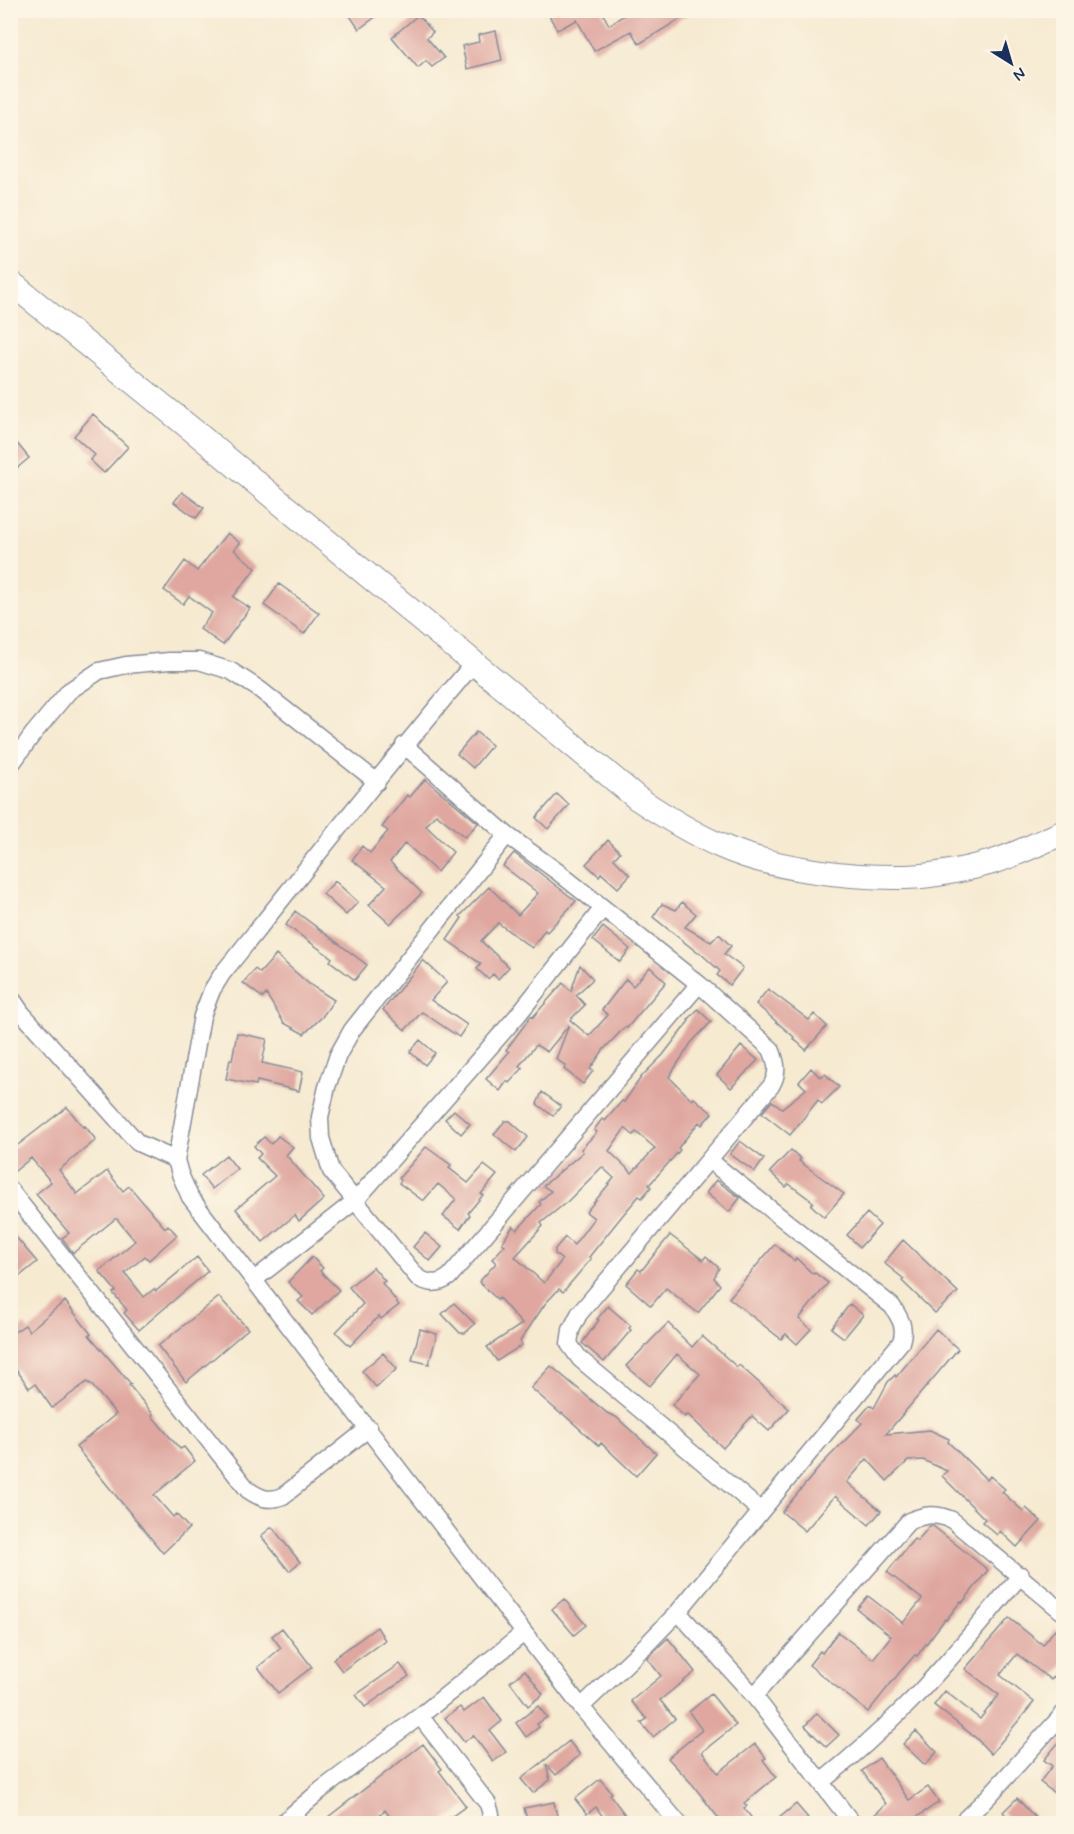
<svg xmlns="http://www.w3.org/2000/svg" width="1074" height="1834" font-family="Mynerve,sans-serif">
<style>
.building{fill:#dfa7a0;fill-rule:evenodd}
.lines{fill:none;stroke-linecap:round;stroke-linejoin:round}
.street-casing{stroke:#888c98;stroke-width:19}
.secondary-casing{stroke:#888c98;stroke-width:26}
.street{stroke:#fff;stroke-width:16}
.secondary{stroke:#fff;stroke-width:24}
</style>
<rect width="100%" height="100%" fill="#fcf5e5"/>
<filter id="ink" filterUnits="userSpaceOnUse"><feTurbulence type="fractalNoise" baseFrequency=".0167" numOctaves="2"/><feDisplacementMap in="SourceGraphic" scale="12" xChannelSelector="R" yChannelSelector="G"/><feConvolveMatrix kernelMatrix="1 2 1 2 8 2 1 2 1" color-interpolation-filters="sRGB"/></filter>
<filter id="wash" filterUnits="userSpaceOnUse"><feTurbulence type="fractalNoise" baseFrequency=".008" numOctaves="4" result="noise"/><feDisplacementMap in="SourceGraphic" scale="24" xChannelSelector="R" yChannelSelector="G"/><feGaussianBlur stdDeviation="1.35" result="paint"/><feColorMatrix in="noise" values="0 0 0 0 0 0 0 0 0 0 0 0 0 0 0 0 0 1.4 0 .05"/><feComposite in="paint" operator="in"/></filter>
<g filter="url(#wash)">
<rect width="100%" height="100%" fill="#f6ead1"/>
<g id="blocks">
<!-- building -->
<path class="building" d="M346,10H385L359,29Z
M546,10H601L609,25L632,10H695L639,44L631,31L594,51L577,20L557,30Z
M418,15L433,32L427,38L444,58L432,67L426,61L418,68L392,37Z
M496,31L502,60L467,69L462,46L479,42L478,35Z
M93,414L128,447L104,473L90,460L95,455L74,436Z
M10,435L29,458L10,474Z
M182,492L204,508L196,518L174,502Z
M227,533L240,543L234,550L256,568L233,597L250,608L223,645L200,629L212,613L189,596L183,604L164,590L185,561L197,571Z
M279,584L319,613L304,634L264,605Z
M476,732L492,745L473,768L457,754Z
M425,779L478,823L465,837L436,814L426,826L453,852L437,872L405,843L390,862L422,893L390,924L369,905L386,886L352,860L362,846L370,853L388,831L382,827L407,795L410,797Z
M557,794L569,805L548,829L536,818Z
M608,840L620,852L614,859L630,875L618,888L601,873L599,876L586,864Z
M514,853L576,901L547,932L545,930L532,948L498,923L481,941L509,967L498,979L493,974L488,979L477,969L481,964L447,940L462,918L460,916L489,887L518,915L538,893L503,866Z
M335,881L358,902L346,915L323,894Z
M682,902L696,914L685,927L711,942L719,934L731,946L724,954L743,968L730,985L717,975L720,971L699,952L698,953L653,917L662,904L676,910Z
M295,911L367,965L355,980L330,961L332,958L286,925Z
M603,927L630,949L620,962L593,940Z
M276,955L309,984L334,1000L322,1017L304,1034L284,1023L266,994L263,998L243,983L255,969L260,973Z
M423,960L447,982L431,1000L467,1025L459,1037L422,1012L405,1030L383,1010Z
M580,965L593,979L576,995L585,1005L570,1020L589,1036L608,1015L602,1010L626,979L633,986L650,967L666,982L627,1028L625,1027L604,1049L590,1069L593,1071L583,1084L564,1069L566,1066L556,1059L569,1025L547,1052L536,1045L519,1066L523,1068L509,1083L507,1081L500,1091L486,1079L509,1052L506,1050L531,1016L533,1017L563,983L571,991Z
M768,989L809,1020L814,1014L827,1026L806,1050L793,1038L794,1037L756,1004Z
M698,1009L711,1022L691,1043L669,1077L692,1100L694,1098L712,1113L702,1125L699,1122L678,1148L680,1150L649,1185L651,1187L642,1198L639,1196L622,1216L589,1257L591,1259L563,1292L559,1289L545,1304L520,1341L522,1345L497,1361L487,1347L522,1324L499,1298L498,1300L479,1282L496,1263L492,1259L505,1245L502,1243L513,1226L517,1230L541,1204L539,1202L551,1191L543,1186L583,1152L581,1149L597,1132L594,1130L602,1119L605,1121L622,1101L624,1102L642,1076L663,1055L689,1021L688,1020ZM625,1128L633,1135L636,1132L655,1148L632,1173L609,1151ZM602,1167L614,1178L586,1212L594,1218L574,1245L565,1237L555,1249V1254L562,1260L544,1283L515,1257L543,1226L541,1223L568,1201Z
M237,1033L267,1039L262,1063L303,1072L299,1091L257,1081L256,1085L226,1079L230,1059L232,1060Z
M420,1040L435,1053L425,1065L410,1052Z
M741,1046L758,1060L731,1088L717,1075Z
M811,1068L820,1077L825,1074L839,1087L822,1104L818,1100L790,1135L762,1113L772,1101L782,1108L806,1089L799,1082Z
M542,1092L561,1106L553,1116L537,1104Z
M67,1107L83,1127L85,1126L96,1140L59,1170L77,1194L107,1171L123,1191L129,1186L165,1228L168,1225L177,1235L149,1260L145,1256L125,1273L144,1297L154,1289L156,1291L197,1257L208,1271L139,1330L124,1313L127,1310L113,1293L116,1291L99,1271L135,1241L117,1219H115L73,1253L62,1238L69,1233L36,1194L51,1182L31,1158L10,1175V1151Z
M454,1110L470,1124L461,1134L445,1119Z
M505,1121H510L528,1137L516,1152L494,1134Z
M278,1136L293,1147L286,1155L324,1199L299,1221L295,1215L263,1242L236,1209L275,1176L257,1158L261,1154L254,1146L264,1137L271,1144Z
M740,1141L764,1159L755,1172L730,1154Z
M426,1147L451,1165L449,1168L468,1183L484,1165L497,1175L481,1194L483,1195L468,1213L470,1215L460,1229L443,1216L456,1199L438,1184L424,1200H422L399,1183L401,1180L399,1178Z
M791,1150L801,1159L799,1161L844,1194L824,1217L811,1205L813,1202L789,1184L786,1187L770,1172Z
M226,1155L237,1169L212,1189L201,1175Z
M716,1180L740,1198L729,1212L706,1193Z
M867,1213L880,1225L860,1247L847,1235Z
M10,1230L37,1262L10,1284Z
M425,1233L442,1247L430,1261L413,1247Z
M670,1235L703,1260L706,1256L719,1268L714,1278L720,1285L698,1313L666,1288L651,1306L626,1284L638,1269L641,1271Z
M903,1240L958,1292L935,1313L902,1281L904,1279L884,1263Z
M775,1244L794,1261L796,1258L813,1274L815,1273L828,1283L799,1319L811,1329L797,1344L786,1334L781,1339L729,1298Z
M312,1257L323,1268L320,1271L339,1290L312,1315L298,1301L303,1297L288,1282Z
M373,1267L385,1281L382,1283L399,1305L381,1319L379,1316L350,1346L336,1332L363,1304L349,1287Z
M219,1297L248,1329L186,1382L158,1346Z
M65,1301L91,1334L89,1335L131,1384L129,1385L153,1414L152,1416L180,1449L184,1447L195,1461L154,1495L173,1517L176,1514L189,1528L163,1553L76,1447L116,1414L90,1383L89,1384L87,1382L52,1408L35,1384L29,1388L10,1360V1335L25,1325L29,1331Z
M454,1303L475,1324L465,1333H460L442,1314Z
M850,1304L863,1315L844,1338L831,1328Z
M608,1306L631,1326L629,1328L631,1330L604,1362L582,1343L599,1320L597,1319Z
M668,1323L692,1347L702,1336L737,1367L739,1365L789,1409L769,1431L752,1416L723,1448L687,1414L685,1417L672,1405L700,1374L677,1354L650,1386L626,1366Z
M420,1329L437,1334L429,1364L412,1360Z
M936,1329L958,1349L886,1434L930,1430L949,1439L948,1442L987,1480L990,1476L1005,1489L1002,1492L1023,1511L1026,1508L1041,1521L1017,1547L1000,1531L997,1535L982,1522L985,1519L942,1476L947,1471L923,1460L908,1461L887,1481L867,1459L847,1482L881,1511L869,1525L835,1496L805,1531L782,1512L823,1463L862,1423L858,1419L870,1405L874,1408L888,1382L895,1375L896,1377Z
M383,1353L397,1369L376,1387L362,1371Z
M551,1366L607,1413L616,1417L656,1453L636,1476L601,1443L599,1446L562,1413L561,1414L531,1388Z
M930,1526H933L988,1570L963,1602L961,1601L946,1620L945,1619L917,1656L915,1655L900,1672L868,1712L809,1665L820,1651L822,1653L838,1632L873,1659L891,1636L857,1609L868,1596L903,1623L922,1599L887,1572L914,1539L917,1541Z
M272,1527L300,1562L289,1571L261,1536Z
M564,1599L586,1625L574,1635L552,1609Z
M1009,1618L1043,1645L1055,1629L1064,1636V1665L1051,1680L1017,1654L1000,1675L1034,1702L991,1754L976,1738L934,1705L945,1691L980,1719L999,1695L965,1669Z
M377,1627L385,1640L342,1671L333,1659Z
M282,1628L312,1667L278,1693L258,1667L281,1648L272,1636Z
M668,1638L695,1672L660,1700L675,1719L653,1737L641,1723L647,1719L631,1701L661,1676L647,1658Z
M400,1664L409,1676L365,1707L356,1695Z
M525,1670L543,1694L528,1706L510,1682Z
M711,1694L736,1725L702,1752L718,1773L755,1744L766,1758L763,1760L776,1777L744,1803L747,1806L744,1808L756,1824H723L693,1785L668,1758L702,1730L689,1712Z
M484,1697L502,1721L490,1731L506,1752L493,1762L473,1735L464,1742L445,1718L460,1707L464,1712Z
M538,1706L547,1717L537,1724L539,1727L526,1737L516,1723Z
M817,1713L839,1735L826,1747L805,1726Z
M916,1731L937,1752L925,1765L903,1744Z
M1064,1736V1788L1058,1796L1040,1782L1052,1766L1044,1760Z
M569,1741L580,1755L556,1775L546,1764L550,1780L533,1793L521,1779Z
M423,1744L442,1769L439,1771L466,1806L451,1817L450,1816L440,1824H395L385,1810L368,1824H319Z
M879,1758L909,1800L928,1787L939,1802L917,1817L923,1824H865L886,1804L862,1771Z
M600,1779L612,1793L610,1795L632,1824H608L596,1807L587,1814L575,1799Z
M1017,1798L1041,1824H1014L1003,1812Z
M554,1802L558,1820L542,1824H528L524,1808Z
M796,1804L808,1818L801,1824H772Z"/>
</g>
</g>
<g filter="url(#ink)">
<use href="#blocks" fill-opacity="0" stroke="#888c98" stroke-width="1.5"/>
<g class="lines">
<!-- street casing -->
<g class="street-casing">
<path id="street" d="M474,663C387,765 306,870 222,974L212,990L202,1016L176,1160L180,1174L190,1197L581,1707L679,1824
M404,745L507,835L558,872L699,984L771,1049C777,1063 779,1073 771,1086L579,1314L571,1330L569,1344L580,1359L761,1511
M10,766L33,734L69,691L99,671L126,665L169,661H199L231,671L259,689L377,782
M507,835L352,1030L338,1055L327,1087L320,1117L321,1138L331,1171L418,1278C430,1284 438,1285 449,1277L699,984
M10,996L21,1012L138,1143L176,1160
M10,1190L248,1490C260,1498 268,1502 283,1496L369,1428
M254,1280L355,1201L517,1016L603,908
M678,1612L754,1696L853,1824
M754,1696L909,1521C926,1514 935,1513 952,1520L1064,1613
M581,1707L648,1643L678,1612L901,1342C906,1327 900,1318 892,1306L709,1160
M420,1716L488,1804L491,1814L489,1824
M821,1782C851,1758 879,1733 906,1706C947,1665 983,1619 1021,1575
M281,1824L321,1790L420,1716L524,1633
M960,1824L988,1797L1064,1713"/>
</g>
<!-- secondary casing -->
<g class="secondary-casing">
<path id="secondary" d="M10,282L195,432L637,798C664,816 691,833 721,846C772,869 850,878 906,877C935,876 968,869 996,861C1019,853 1042,842 1064,832"/>
</g>
<!-- street -->
<use href="#street" class="street"/>
<!-- secondary -->
<use href="#secondary" class="secondary"/>
</g>
</g>
<!-- margin -->
<rect width="1074" height="1834" fill="none" stroke="#fcf5e5" stroke-width="36"/>
<!-- north arrow -->
<g transform="translate(1011 63) rotate(143)" stroke="#fcf5e5" stroke-width="4.5" paint-order="stroke">
<path d="M0-4.5L10 22L0 15L-10 22Z" fill="#1b2f5e"/>
<text y="-9" font-size="16" font-weight="bold" text-anchor="middle" fill="#1b2f5e">N</text>
</g>
</svg>
